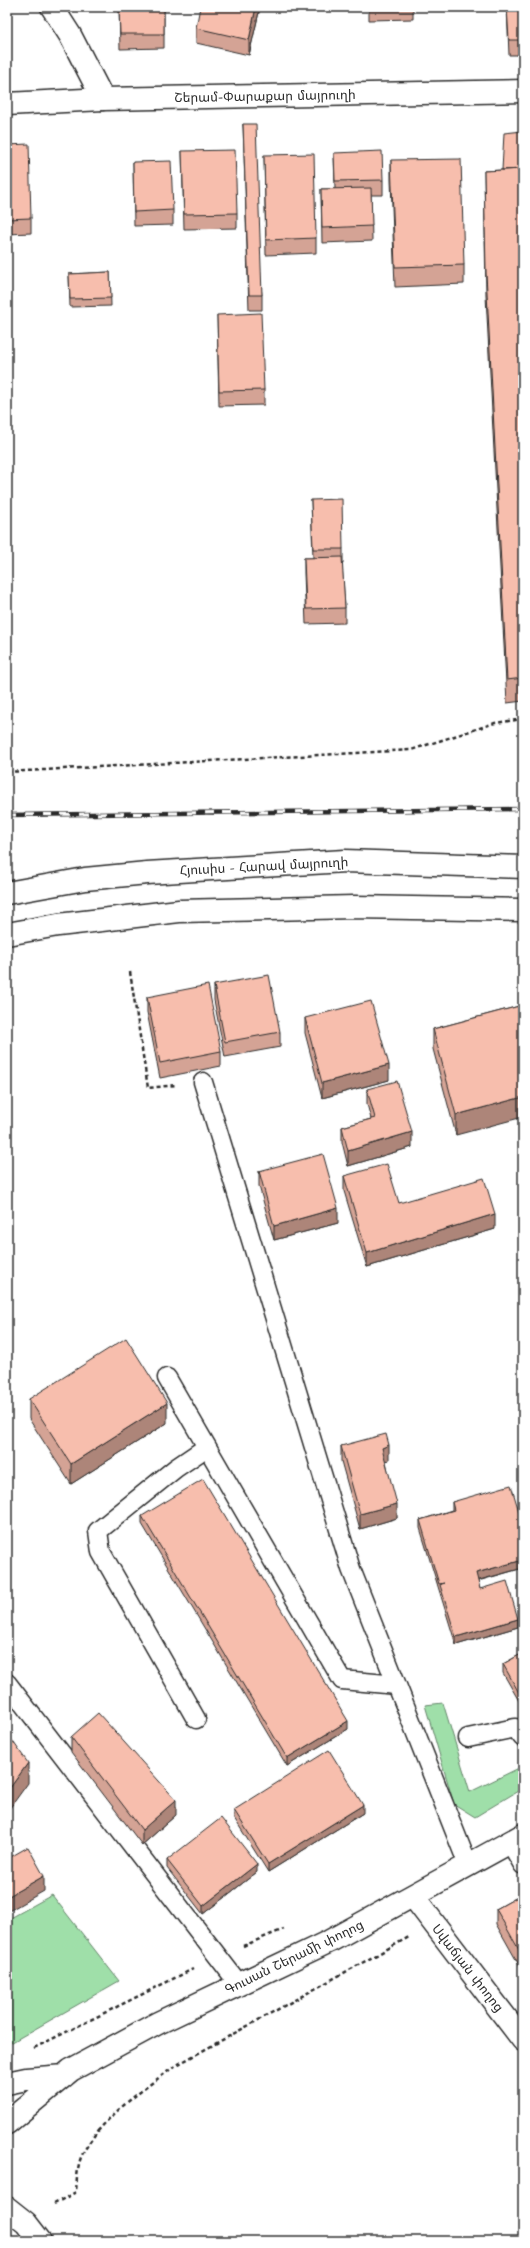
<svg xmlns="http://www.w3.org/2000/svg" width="530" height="2248" font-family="'Comic Neue','Noto Sans Armenian',sans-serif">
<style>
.green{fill:#9fdfa9;stroke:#65856a}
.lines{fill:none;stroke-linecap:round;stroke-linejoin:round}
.service-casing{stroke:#2b2b2b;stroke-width:21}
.minor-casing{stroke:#2b2b2b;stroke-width:25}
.tertiary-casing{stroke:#2b2b2b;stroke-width:25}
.secondary-casing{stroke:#2b2b2b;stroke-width:25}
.primary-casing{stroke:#2b2b2b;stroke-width:25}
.trunk-casing{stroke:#2b2b2b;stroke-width:25}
.path{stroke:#2b2b2b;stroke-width:2.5;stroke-dasharray:4 3;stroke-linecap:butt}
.service{stroke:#fff;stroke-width:18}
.minor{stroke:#fff;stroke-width:22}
.tertiary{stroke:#fff;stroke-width:22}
.secondary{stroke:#fff;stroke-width:22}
.primary{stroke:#fff;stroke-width:22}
.trunk{stroke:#fff;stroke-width:22}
.rail-casing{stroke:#2b2b2b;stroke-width:4.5}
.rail{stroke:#fff;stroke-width:3;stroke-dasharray:9;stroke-linecap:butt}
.wall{fill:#d4a395;stroke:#2b2b2b}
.shaded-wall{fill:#ad8579;stroke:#2b2b2b}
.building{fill:#f7bead;stroke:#2b2b2b}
.labels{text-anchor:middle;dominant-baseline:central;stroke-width:3;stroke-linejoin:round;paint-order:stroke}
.street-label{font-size:13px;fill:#2b2b2b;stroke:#fff}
</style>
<rect width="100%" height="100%" fill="#fff"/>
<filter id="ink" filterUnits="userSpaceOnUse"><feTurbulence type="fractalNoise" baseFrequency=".025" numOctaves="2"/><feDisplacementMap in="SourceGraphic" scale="8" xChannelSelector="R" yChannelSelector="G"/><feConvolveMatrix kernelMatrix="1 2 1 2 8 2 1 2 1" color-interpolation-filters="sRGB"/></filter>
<g filter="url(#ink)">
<!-- green -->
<path class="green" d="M443,1703L470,1792L523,1766V1788L475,1817L454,1804L425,1705Z
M52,1895L119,1981L7,2045V1920Z"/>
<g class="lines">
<!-- service casing -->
<g class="service-casing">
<path id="service" d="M203,1082L351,1569L468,1865
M167,1378L342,1680L397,1685
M7,1683L239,1984
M196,1719L101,1552L98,1531L176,1468L207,1447
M468,1738L515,1728L523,1738
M510,1842L523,1865"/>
</g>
<!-- minor casing -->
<g class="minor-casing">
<path id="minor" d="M52,7L70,35L103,99"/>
</g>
<!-- tertiary casing -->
<g class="tertiary-casing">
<path id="tertiary" d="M7,104L103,99L523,91
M413,1896L523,2040"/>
</g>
<!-- secondary casing -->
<g class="secondary-casing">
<path id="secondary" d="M7,2083L26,2079L64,2076
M7,2123L71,2070L158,2023L330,1941L523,1835"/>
</g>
<!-- primary casing -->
<g class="primary-casing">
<path id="primary" d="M7,2208L26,2223L40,2241"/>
</g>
<!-- trunk casing -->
<g class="trunk-casing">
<path id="trunk" d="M7,893L85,879L147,873L345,861L523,867
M7,934L58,925L179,911L354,907L523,910"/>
</g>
<!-- path -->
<path class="path" d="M7,772L411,750L495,723L523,719
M130,972L148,1088L176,1085
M243,1946L284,1929
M34,2048L193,1969
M54,2204L76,2192C77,2179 77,2164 83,2153C103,2116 143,2090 175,2066L409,1937"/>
<!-- service -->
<use href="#service" class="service"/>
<!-- minor -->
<use href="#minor" class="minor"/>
<!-- tertiary -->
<use href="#tertiary" class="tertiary"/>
<!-- secondary -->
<use href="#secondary" class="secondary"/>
<!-- primary -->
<use href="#primary" class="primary"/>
<!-- trunk -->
<use href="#trunk" class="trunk"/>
<!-- rail casing -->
<g class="rail-casing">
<path id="rail" d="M7,815L523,809"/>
</g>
<!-- rail -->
<use href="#rail" class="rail"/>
</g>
<!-- wall -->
<path class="wall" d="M119,7H164V48L120,49Z
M259,7V12L249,55L196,43V28Z
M369,7H413V19L369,20Z
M507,7H523V55H509Z
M243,124L262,295V310H249Z
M523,131V701L507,703L486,296L484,171L502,170Z
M7,145L31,218V233L7,234Z
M182,151L237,213V228L184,229Z
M334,153L383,180V195H371L372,241L322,243L321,189H335Z
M264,155L316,238V253L266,255Z
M391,160L464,265V284L395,287L391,180Z
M133,162L173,210V225L134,226Z
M110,272L111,306L70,307L69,274Z
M217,315L264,390V405L219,406Z
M311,500L343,549V563H342L345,608V623L306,624L304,573V558H313Z
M214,985L280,1032V1047L225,1057L214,1000Z
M147,997L221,1051V1066L160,1078L147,1012Z
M523,1005L456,1135L433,1049V1029Z
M305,1018L389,1080L322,1098L305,1033Z
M367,1089L412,1147L348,1166L342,1142V1127L371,1119L367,1104Z
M259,1171L338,1223L274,1240L259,1186Z
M344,1176L399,1203L495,1229L367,1267L344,1191Z
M29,1399L167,1423L71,1484L29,1419Z
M341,1446L389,1460L386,1461L397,1518L360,1529L341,1461Z
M452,1502L523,1525V1568L478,1581L480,1589L518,1627L456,1645L420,1528V1520L452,1510Z
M142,1516L348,1729L287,1766L142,1524Z
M523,1653V1708L503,1673V1664Z
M71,1737L176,1815L142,1845L71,1752Z
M234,1810L363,1813L268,1872L234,1818Z
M167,1860L257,1872L203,1914L167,1868Z
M523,1894V1972L496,1924V1909Z"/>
<!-- shaded-wall -->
<path class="shaded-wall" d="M256,7H259V12L249,55V40Z
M389,1065V1080L322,1098V1083Z
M523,1097V1117L456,1135V1115Z
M412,1132V1147L348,1166V1151Z
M338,1208V1223L274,1240V1226Z
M495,1214V1229L367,1267V1253Z
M167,1403V1423L71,1484V1464Z
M389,1445V1460L382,1462V1448Z
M397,1504V1518L360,1529V1514Z
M523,1560V1568L476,1581V1573Z
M518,1619V1627L456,1645V1637Z
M348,1721V1729L287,1766V1758Z
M28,1763V1783L7,1812V1792Z
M176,1800V1815L142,1845V1830Z
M363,1805V1813L268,1872V1864Z
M257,1864V1872L203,1914V1906Z
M44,1876V1891L7,1912V1897Z"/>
<!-- building -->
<path class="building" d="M119,7H164V34H120Z
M200,7H256L249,40L196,28Z
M507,7H523V40H509Z
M243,124H256L262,295H249Z
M523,131V169L502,170L504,133Z
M29,144L31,218L7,219V145Z
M235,150L237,213L184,214L182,151Z
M382,151L383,180L335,181L334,153Z
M314,154L316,238L266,240L264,155Z
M461,159L464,265L395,267L391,160Z
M171,161L173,210L134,212L133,162Z
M523,169V678L507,680L486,273L484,171Z
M371,188L372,226L322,228L321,189Z
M110,272L111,298L70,299L69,274Z
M261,313L264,390L219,391L217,315Z
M342,499L343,549H313L311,500Z
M342,557L345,608L306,609L304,558Z
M269,975L280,1032L225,1042L214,985Z
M208,985L221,1051L160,1063L147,997Z
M371,1001L389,1065L322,1083L305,1018Z
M523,1005V1097L456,1115L433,1029Z
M397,1081L412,1132L348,1151L342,1127L375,1118L367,1089Z
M323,1154L338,1208L274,1226L259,1171Z
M387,1164L399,1203L484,1178L495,1214L367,1253L344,1176Z
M126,1338L167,1403L71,1464L29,1399Z
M386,1434L389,1445L382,1448L397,1504L360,1514L341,1446Z
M203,1479L348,1721L287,1758L142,1516Z
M511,1485L523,1525V1560L476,1573L480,1589L507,1581L518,1619L456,1637L440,1585L444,1583L439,1584L420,1520L454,1510L452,1502Z
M523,1653V1700L503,1664Z
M98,1713L176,1800L142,1830L71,1737Z
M7,1733L28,1763L7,1792Z
M329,1750L363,1805L268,1864L234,1810Z
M221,1818L257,1864L203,1906L167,1860Z
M28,1847L44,1876L7,1897V1859Z
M523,1894V1957L496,1909Z"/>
</g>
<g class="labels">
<!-- street labels -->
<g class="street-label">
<text transform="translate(265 96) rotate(-1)">Շերամ-Փարաքար մայրուղի</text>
<text transform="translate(264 866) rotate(-3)">Հյուսիս - Հարավ մայրուղի</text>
<text transform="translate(294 1957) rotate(-26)">Գուսան Շերամի փողոց</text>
<text transform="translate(468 1968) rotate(52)">Սվաճյան փողոց</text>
</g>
</g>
<!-- margin -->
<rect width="530" height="2248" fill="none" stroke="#fff" stroke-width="24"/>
<rect x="12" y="12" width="506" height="2224" fill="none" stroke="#2b2b2b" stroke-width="1.5" filter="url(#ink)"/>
</svg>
